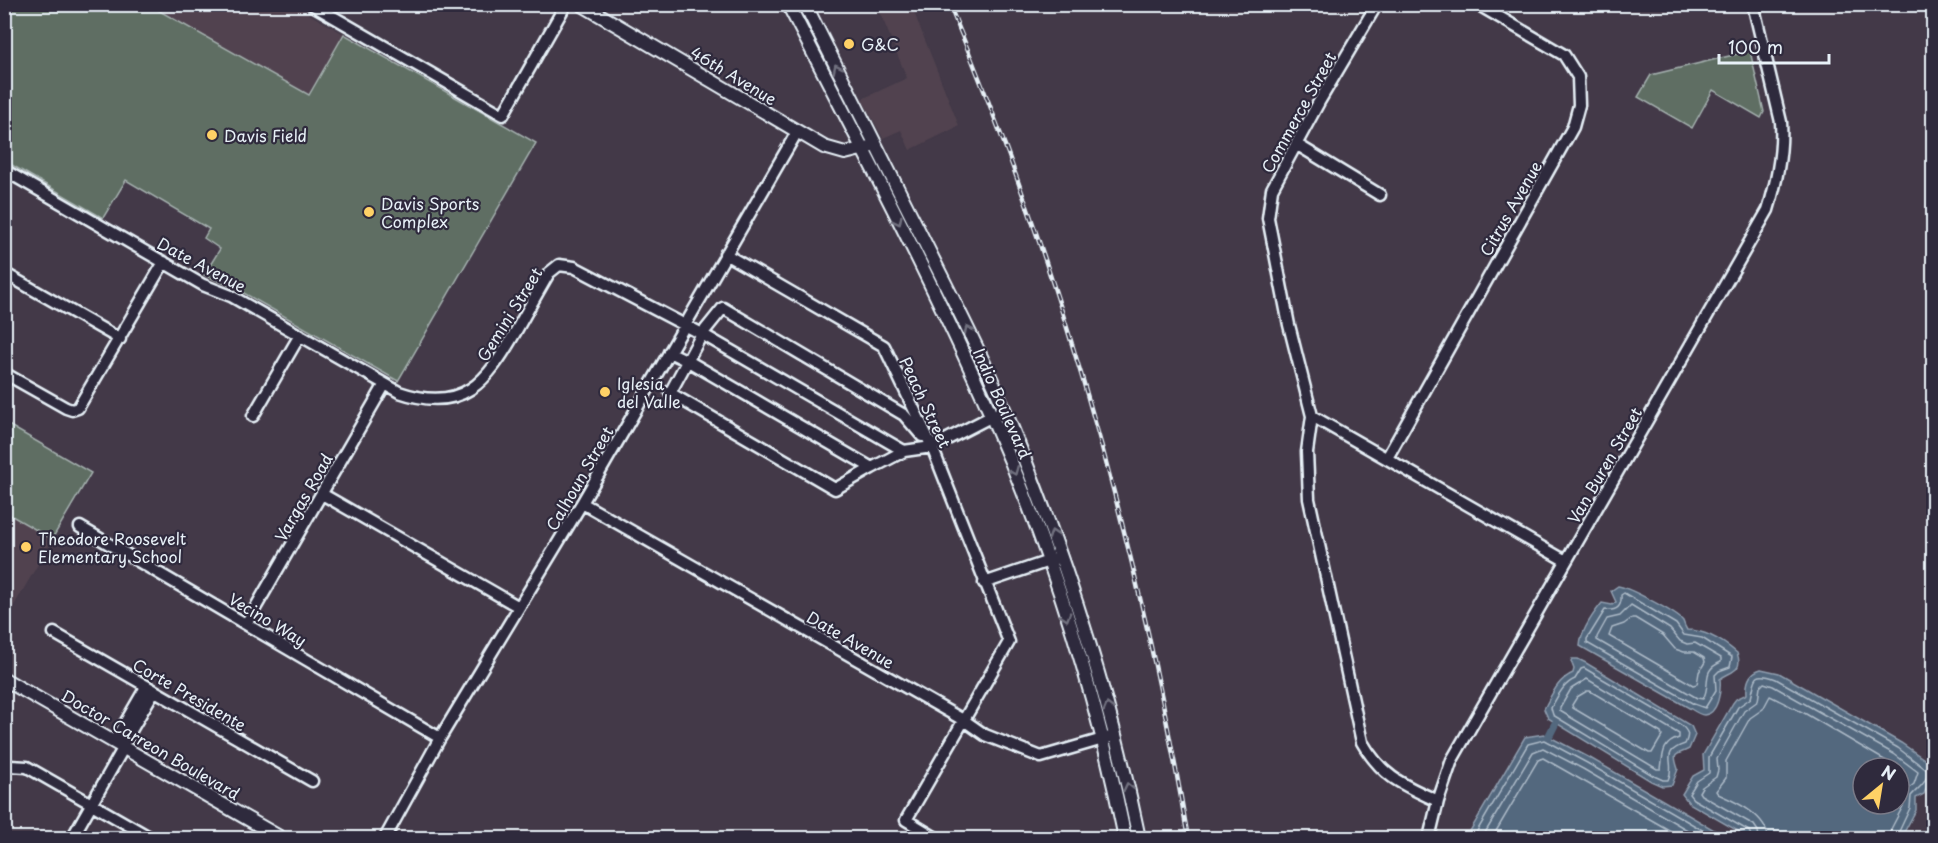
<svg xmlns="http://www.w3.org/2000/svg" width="1938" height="843" font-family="'Playpen Sans',sans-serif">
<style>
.built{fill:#51434f}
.green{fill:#5f6e64;stroke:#a4b0ae;stroke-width:1.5}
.water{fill:#53677e;stroke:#8f9eaf;stroke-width:1.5;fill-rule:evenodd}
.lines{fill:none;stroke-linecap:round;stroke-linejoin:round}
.shore{stroke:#acbac7;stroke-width:1.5}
.canal{stroke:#53677e;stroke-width:8}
.minor-casing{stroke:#e8f1f8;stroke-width:15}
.major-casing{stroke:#e8f1f8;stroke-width:16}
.minor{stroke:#2f2a3d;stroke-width:10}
.major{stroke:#2f2a3d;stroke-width:12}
.rail-casing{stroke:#e8f1f8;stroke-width:4.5}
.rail{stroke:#2f2a3d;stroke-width:2;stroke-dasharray:7;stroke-linecap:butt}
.oneway{stroke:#70707e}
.poi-dot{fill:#ffd166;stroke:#2f2a3d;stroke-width:2}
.labels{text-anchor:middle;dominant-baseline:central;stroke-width:4.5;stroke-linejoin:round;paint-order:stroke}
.poi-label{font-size:16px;fill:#e8f1f8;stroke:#2f2a3d;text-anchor:start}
.street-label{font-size:16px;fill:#e8f1f8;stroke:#2f2a3d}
</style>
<rect width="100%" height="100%" fill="#433948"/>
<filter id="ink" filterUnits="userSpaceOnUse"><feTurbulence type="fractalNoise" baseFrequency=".0167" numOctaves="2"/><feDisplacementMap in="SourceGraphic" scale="12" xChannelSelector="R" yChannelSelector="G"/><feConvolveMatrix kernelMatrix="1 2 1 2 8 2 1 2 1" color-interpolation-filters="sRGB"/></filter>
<g filter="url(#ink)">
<!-- built -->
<path class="built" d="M149,5H293L344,34L309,95Z
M877,5H911L959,126L910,150L901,130L883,138L862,99L907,78Z
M5,422L91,473L5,621Z"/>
<!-- green -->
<path class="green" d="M5,4L149,5L309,95L344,34L536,143L398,381L235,288L204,275L220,249L204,238L209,229L126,180L103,218L5,161Z
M1750,51L1764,112L1761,118L1713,90L1692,128L1638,97L1651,75Z
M5,423L91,473L52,539L5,512Z"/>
<!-- water -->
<path class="water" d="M1618,586C1628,587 1677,613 1683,621C1684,624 1685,627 1687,630C1705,630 1723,641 1737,653C1744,672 1730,671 1720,679C1721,689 1719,714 1704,715C1700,715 1694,711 1691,709L1580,646C1581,631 1593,614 1602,603L1612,605L1616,602L1611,591Z
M1572,659H1578L1586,663L1691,726L1695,735L1689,749C1676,756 1672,751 1678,769L1672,785L1662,786L1651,781L1548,718L1544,709L1546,705C1553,692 1559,679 1573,673L1574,669L1571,661Z
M1761,669L1779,673L1901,743L1927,761L1933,773L1924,794L1916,798V810L1901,838H1750L1689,803L1682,794L1693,776L1704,770L1703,755L1733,703L1736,699L1747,694C1746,683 1748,673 1761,669ZM1863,768H1899V804H1863Z
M1544,734L1590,758L1728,838H1466L1525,737Z"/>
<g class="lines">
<!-- shore -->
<path class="shore" d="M1624,593L1676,624L1684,635L1702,638L1732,657L1730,667L1719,671L1715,675L1716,690L1705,708L1694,704L1587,643V639L1605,610C1617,611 1622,607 1621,595Z
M1631,605L1670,629L1680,641L1687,644L1695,643L1721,658V662C1700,671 1712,683 1703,699L1697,698L1597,640V637L1607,619L1620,616Z
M1632,618H1635L1663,635L1675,649L1684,652H1694L1704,658L1705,662L1699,672L1697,684L1693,685L1609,636L1612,628L1624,624Z
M1584,668L1681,725C1689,732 1689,735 1685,744C1658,753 1677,762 1668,780H1663L1654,776L1553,715L1551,708C1558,696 1563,684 1575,679L1581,669Z
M1587,679L1679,734V738C1662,743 1663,754 1661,769H1657L1560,711V708L1571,689Z
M1587,691H1590L1661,733L1662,736L1652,753H1649L1573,708L1572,705L1577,697Z
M1473,838L1528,744L1544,740L1587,763L1716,838
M1482,838L1533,752L1543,748L1583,769L1701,838
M1492,838L1538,760L1543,758L1683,838
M1752,838L1749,831L1693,799L1689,794L1697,781L1709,773V757L1738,707L1751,698C1756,680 1752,670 1776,679L1898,748L1928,771C1927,783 1918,788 1911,796L1910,808L1896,838
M1759,838L1758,831L1754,825L1701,795L1699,792L1702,787L1716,777L1718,770L1717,759L1744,711L1758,701L1760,687L1764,683L1773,686L1894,754L1918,772L1914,784L1904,792L1903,806L1890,831L1888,838
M1768,838C1767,815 1736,802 1718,794L1716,791L1726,778V761L1750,718L1763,709L1770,696L1806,714L1898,768"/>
<!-- canal -->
<path class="canal" d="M1549,736L1555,724"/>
<!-- minor casing -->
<g class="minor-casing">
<path id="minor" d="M311,4L503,115L566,4
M1377,4L1319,102L1272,189L1268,218L1289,325L1312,416L1307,452L1309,499L1362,742C1382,777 1403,785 1438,801
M1296,144L1380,195
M4,170L203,285L231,296L399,392C463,414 487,382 516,331C527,311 538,292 549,273L559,265L574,267L702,334L904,451
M725,254L884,346L932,447L1009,642L906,820L936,838
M4,273L120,339
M669,352L688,361L872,468L904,451L932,447L1004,410
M4,373L66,408L72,410L78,408L164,262
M253,416L300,335
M1312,416L1566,561
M1387,458L1573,127L1579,105L1578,77L1564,55L1477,4
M872,468L835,489L670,393L702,334L723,308L904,415L922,436
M322,494L519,607
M582,503L965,721L985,735L1041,757L1110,737
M80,527L440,738
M984,583L1055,559
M246,624L385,384
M54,633L312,781
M114,742L146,687
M122,746L154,691
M10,766L27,767L151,838
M72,838L124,747
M385,838L440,738L582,503L797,132
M1429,838L1438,801L1452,760L1768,210C1777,181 1783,152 1781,122L1753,4"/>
</g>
<!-- major casing -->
<g class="major-casing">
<path id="major" d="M581,4L824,147L845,153L869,147
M788,4C858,140 930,276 991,415C1051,550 1096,694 1125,838
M805,4C844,83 884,161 923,239C949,292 977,344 1000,399C1060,541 1108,687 1139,838
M4,679L281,838"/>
</g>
<!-- minor -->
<use href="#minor" class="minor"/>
<!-- major -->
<use href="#major" class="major"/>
<!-- rail casing -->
<g class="rail-casing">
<path id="rail" d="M949,4C1062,272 1140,553 1188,838"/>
</g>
<!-- rail -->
<use href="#rail" class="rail"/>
</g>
<!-- one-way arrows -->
<defs><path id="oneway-chevron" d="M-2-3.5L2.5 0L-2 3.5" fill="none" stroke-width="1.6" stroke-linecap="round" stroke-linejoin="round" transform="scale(1.5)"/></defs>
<g class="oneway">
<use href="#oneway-chevron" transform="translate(837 68) rotate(-117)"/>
<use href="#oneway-chevron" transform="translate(898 221) rotate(63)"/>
<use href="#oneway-chevron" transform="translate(968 330) rotate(-117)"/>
<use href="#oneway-chevron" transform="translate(1014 471) rotate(68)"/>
<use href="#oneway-chevron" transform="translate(1053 534) rotate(-109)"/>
<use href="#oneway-chevron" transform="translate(1066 617) rotate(73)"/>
<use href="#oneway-chevron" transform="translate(1108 707) rotate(-105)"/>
<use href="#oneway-chevron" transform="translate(1128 787) rotate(-103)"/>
</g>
</g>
<!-- markers -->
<g class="poi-dot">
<circle cx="849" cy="44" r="6"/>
<circle cx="212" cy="135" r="6"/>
<circle cx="369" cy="212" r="6"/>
<circle cx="605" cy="392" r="6"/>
<circle cx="26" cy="547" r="6"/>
</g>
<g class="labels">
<!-- poi labels -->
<g class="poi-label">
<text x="861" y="44">G&amp;C</text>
<text x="224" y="135">Davis Field</text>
<text x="381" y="203">Davis Sports<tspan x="381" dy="18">Complex</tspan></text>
<text x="617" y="383">Iglesia<tspan x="617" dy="18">del Valle</tspan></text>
<text x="38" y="538">Theodore Roosevelt<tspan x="38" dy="18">Elementary School</tspan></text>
</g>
<!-- street labels -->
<g class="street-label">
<text transform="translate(734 75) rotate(31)">46th Avenue</text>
<text transform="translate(1298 112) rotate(-61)">Commerce Street</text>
<text transform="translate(1510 208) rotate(-60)">Citrus Avenue</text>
<text transform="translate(202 264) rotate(28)">Date Avenue</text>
<text transform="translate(509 314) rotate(-58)">Gemini Street</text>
<text transform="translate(926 402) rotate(65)">Peach Street</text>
<text transform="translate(1003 403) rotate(66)">Indio Boulevard</text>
<text transform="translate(1604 465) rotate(-60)">Van Buren Street</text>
<text transform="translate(579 478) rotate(-60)">Calhoun Street</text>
<text transform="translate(303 497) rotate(-60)">Vargas Road</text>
<text transform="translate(268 619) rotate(31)">Vecino Way</text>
<text transform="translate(851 639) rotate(30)">Date Avenue</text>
<text transform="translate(190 694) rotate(30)">Corte Presidente</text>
<text transform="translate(151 744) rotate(30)">Doctor Carreon Boulevard</text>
</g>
</g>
<!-- margin -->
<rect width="1938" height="843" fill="none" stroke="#2f2a3d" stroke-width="24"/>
<rect x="12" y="12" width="1914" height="819" fill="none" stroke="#e8f1f8" stroke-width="2" filter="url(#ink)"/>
<!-- north arrow -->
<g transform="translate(1881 786) rotate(30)"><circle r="28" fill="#2f2a3d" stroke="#797a88" stroke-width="1.5"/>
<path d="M0-4.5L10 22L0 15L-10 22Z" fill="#ffd166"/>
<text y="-9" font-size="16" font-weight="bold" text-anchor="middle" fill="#e8f1f8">N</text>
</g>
<!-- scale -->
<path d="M1719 54v9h110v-9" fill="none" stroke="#e8f1f8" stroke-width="3"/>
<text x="1728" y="54" font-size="18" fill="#e8f1f8" stroke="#2f2a3d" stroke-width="4.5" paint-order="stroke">100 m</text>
</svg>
